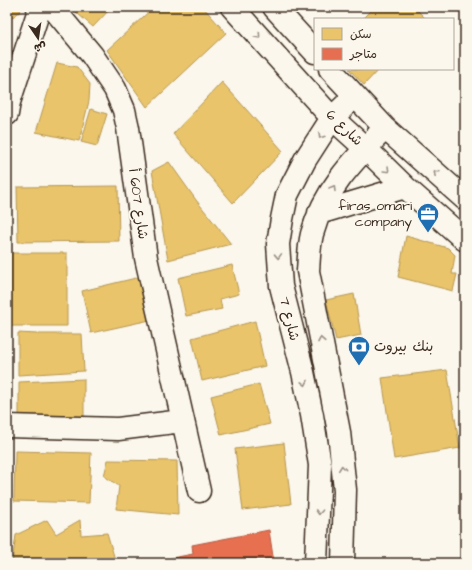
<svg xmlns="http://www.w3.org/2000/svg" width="472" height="570" font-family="'Architects Daughter','Playpen Sans Arabic',sans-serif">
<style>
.homes{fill:#e9c46a;stroke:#b59653}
.shops{fill:#e76f51;stroke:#b35a42}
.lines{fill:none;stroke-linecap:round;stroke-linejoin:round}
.minor-casing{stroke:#3b2a1e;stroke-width:25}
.major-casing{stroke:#3b2a1e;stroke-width:25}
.minor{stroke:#fbf7ec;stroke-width:22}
.major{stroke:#fbf7ec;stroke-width:22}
.oneway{stroke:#9b9085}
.labels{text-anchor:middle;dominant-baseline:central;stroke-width:4;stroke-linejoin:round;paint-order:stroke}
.street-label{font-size:14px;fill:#3b2a1e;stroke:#fbf7ec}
.poi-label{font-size:14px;fill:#3b2a1e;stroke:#fbf7ec;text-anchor:end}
</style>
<rect width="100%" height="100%" fill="#fbf7ec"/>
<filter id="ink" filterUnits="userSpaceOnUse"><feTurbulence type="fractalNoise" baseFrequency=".025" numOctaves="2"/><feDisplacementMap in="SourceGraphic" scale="8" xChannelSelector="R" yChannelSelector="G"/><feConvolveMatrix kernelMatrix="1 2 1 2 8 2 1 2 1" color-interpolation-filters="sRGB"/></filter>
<g filter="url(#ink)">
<!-- homes -->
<path class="homes" d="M7,7H18L21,11L7,21Z
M70,7H112L93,27Z
M154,7H203L226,33L147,107L107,50Z
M375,7H414L426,19H363Z
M57,63L77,67L90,84L89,101L79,141L36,132Z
M349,69H379L364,85Z
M222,82L283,151L233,203L173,134Z
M91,109L107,114L97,146L81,142Z
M169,162L196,200L231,244L168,260L152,171Z
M118,186L119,241L18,242L17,187Z
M406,236L448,248L455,255L452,274H457L453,291L398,277Z
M11,253H67V326H11Z
M232,265L239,294L220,299L222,309L186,316L178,278Z
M140,277L150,320L91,333L82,291Z
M354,294L361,335L336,340L326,300Z
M255,321L265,366L202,381L192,338Z
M18,333L37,334H82L84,371L18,375Z
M447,370L460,448L394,459L382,378Z
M84,379V420H19V382Z
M259,384L270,424L221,435L211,396Z
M284,443L291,504L243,510L235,449Z
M15,451L91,453L89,503L14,501Z
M108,460L177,461L178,515L116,509L119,486L104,476Z
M47,520L56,534L80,520L81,535L107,533L116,563H12L16,535Z"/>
<!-- shops -->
<path class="shops" d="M269,530L274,563H146L193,554L192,545Z"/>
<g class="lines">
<!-- minor casing -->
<g class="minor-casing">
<path id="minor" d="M52,7L92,55L115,89L124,110L128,128L146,258L199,491
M7,114L9,102L40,7
M7,426L118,429L182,421"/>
</g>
<!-- major casing -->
<g class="major-casing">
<path id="major" d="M232,7L332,118L365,148L405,187L465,240
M274,7L315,52
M330,69L385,128L465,199
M319,213L405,187
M316,563L320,465L312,415L303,372L281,286L278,244L282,219L287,195L305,160L332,118L355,96
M343,563L345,490L339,432L308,271C309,258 309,246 312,234C324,190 354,160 385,128"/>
</g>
<!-- minor -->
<use href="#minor" class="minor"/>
<!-- major -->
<use href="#major" class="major"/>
</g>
<!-- one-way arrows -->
<defs><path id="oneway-chevron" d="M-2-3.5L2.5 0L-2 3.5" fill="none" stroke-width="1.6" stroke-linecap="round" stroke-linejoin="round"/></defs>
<g class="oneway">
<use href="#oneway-chevron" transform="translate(258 36) rotate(48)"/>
<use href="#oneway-chevron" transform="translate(321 136) rotate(123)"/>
<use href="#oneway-chevron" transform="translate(387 170) rotate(45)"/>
<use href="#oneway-chevron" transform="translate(436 173) rotate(-139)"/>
<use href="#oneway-chevron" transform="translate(333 188) rotate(-59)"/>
<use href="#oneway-chevron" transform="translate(278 256) rotate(88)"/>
<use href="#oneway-chevron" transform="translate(321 340) rotate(-101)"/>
<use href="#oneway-chevron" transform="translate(305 383) rotate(78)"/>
<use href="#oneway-chevron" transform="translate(342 468) rotate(-96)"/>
<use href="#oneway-chevron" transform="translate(319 512) rotate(93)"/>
</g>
</g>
<!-- icons -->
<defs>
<g id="office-pin" transform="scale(1.15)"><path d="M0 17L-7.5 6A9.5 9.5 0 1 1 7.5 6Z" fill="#1f6fb2" stroke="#fbf7ec"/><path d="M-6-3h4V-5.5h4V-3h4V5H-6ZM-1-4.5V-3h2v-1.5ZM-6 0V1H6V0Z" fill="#fff"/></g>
<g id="bank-pin" transform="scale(1.15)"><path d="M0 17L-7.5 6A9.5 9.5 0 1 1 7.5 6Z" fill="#1f6fb2" stroke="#fbf7ec"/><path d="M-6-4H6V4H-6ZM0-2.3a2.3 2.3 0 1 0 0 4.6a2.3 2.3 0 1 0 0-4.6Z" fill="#fff"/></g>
</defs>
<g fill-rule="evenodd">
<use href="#office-pin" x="428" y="214"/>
<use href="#bank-pin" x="359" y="347"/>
</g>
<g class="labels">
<!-- street labels -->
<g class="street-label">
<text transform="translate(344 128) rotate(44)">شارع 6</text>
<text transform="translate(138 204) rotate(82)">شارع 607 أ</text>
<text transform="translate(289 319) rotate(76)">شارع 7</text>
</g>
<!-- poi labels -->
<g class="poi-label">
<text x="412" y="206">firas omari<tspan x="412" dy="16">company</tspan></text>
<text x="374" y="347" text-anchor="start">بنك بيروت</text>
</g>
</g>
<!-- margin -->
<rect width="472" height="570" fill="none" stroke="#fbf7ec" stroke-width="24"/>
<rect x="12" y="12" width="448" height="546" fill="none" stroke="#3b2a1e" stroke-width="1.5" filter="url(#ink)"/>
<!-- legend -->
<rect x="314" y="18" width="140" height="52" fill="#fbf7ec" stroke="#aea59a"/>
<rect x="322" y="28" width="20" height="12" fill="#e9c46a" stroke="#aea59a"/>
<text x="350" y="38" font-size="12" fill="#3b2a1e">سكن</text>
<rect x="322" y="48" width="20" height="12" fill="#e76f51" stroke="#aea59a"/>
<text x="350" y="58" font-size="12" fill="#3b2a1e">متاجر</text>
<!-- north arrow -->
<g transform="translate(38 38) rotate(167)" stroke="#fbf7ec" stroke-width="3" paint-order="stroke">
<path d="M0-3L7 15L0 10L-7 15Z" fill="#3b2a1e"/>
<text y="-6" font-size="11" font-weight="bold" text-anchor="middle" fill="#3b2a1e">ش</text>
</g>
</svg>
